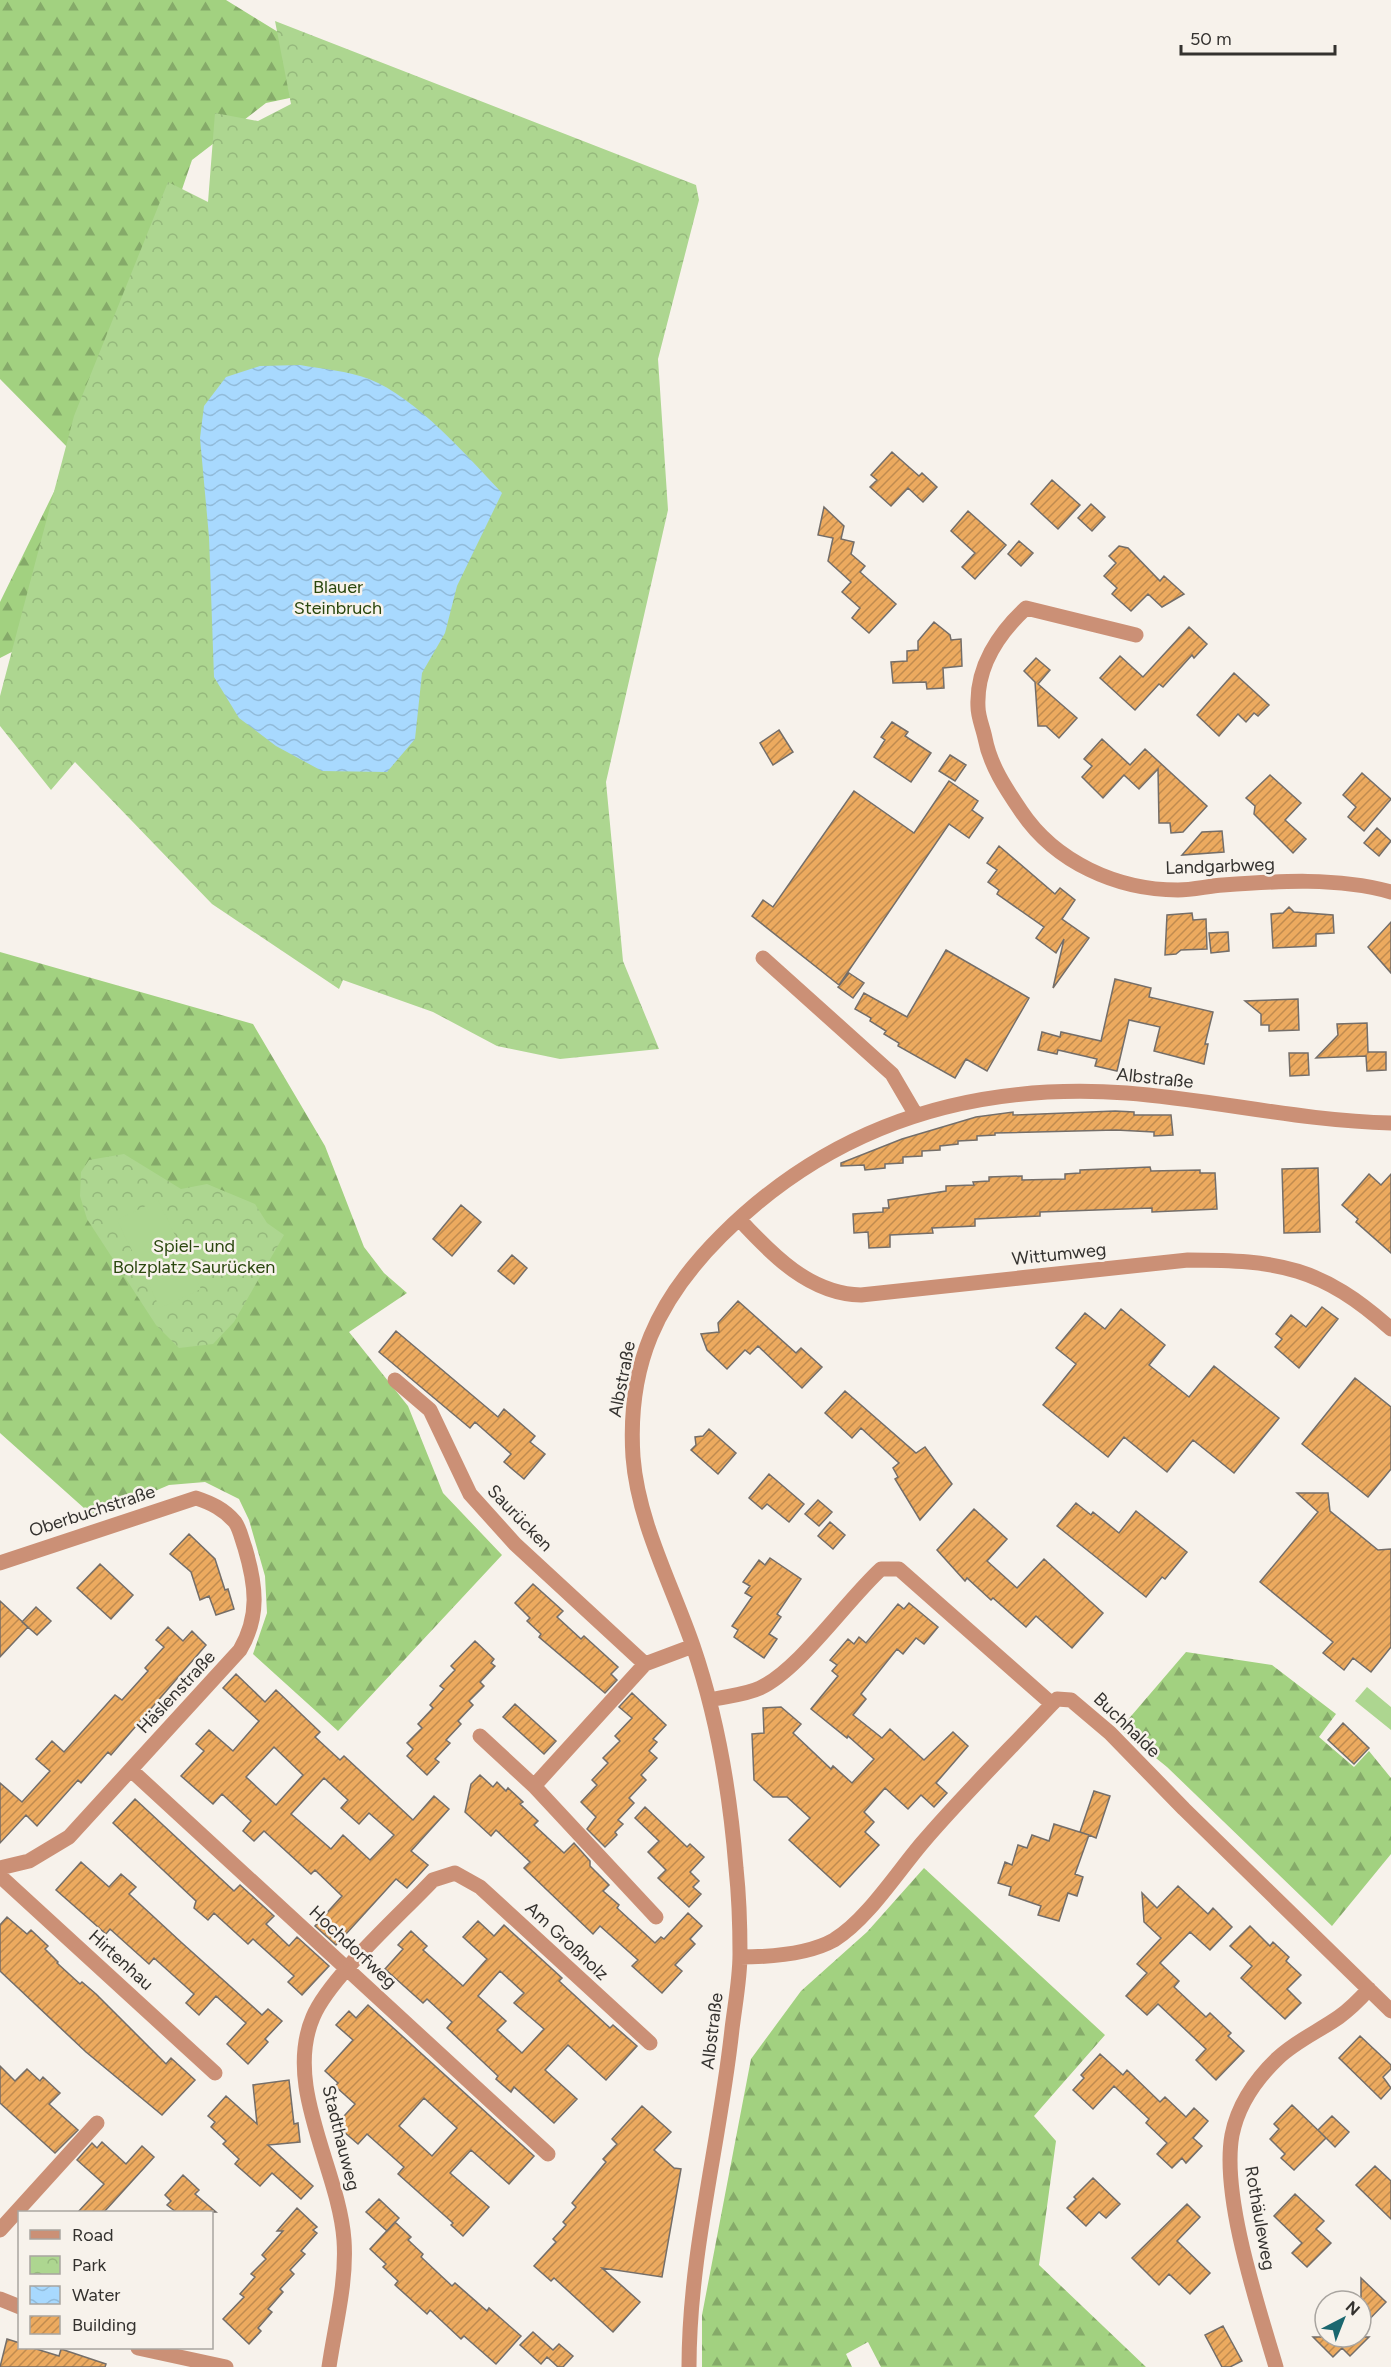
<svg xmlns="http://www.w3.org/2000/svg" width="1391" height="2367" font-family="Figtree,sans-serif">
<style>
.forest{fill:url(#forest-firs)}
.park{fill:url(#park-crowns)}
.pitch{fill:#add690}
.water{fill:url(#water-waves)}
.building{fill:url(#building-hatch);stroke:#746e69;stroke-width:1.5;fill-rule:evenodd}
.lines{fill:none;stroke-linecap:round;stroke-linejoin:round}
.minor{stroke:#cb9076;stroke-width:15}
.labels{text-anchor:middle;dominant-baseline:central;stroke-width:5;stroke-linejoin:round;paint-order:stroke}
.park-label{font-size:18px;fill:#2a470e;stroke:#f7f2eb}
.street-label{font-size:18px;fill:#34322f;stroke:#f7f2eb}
</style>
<defs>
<pattern id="forest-firs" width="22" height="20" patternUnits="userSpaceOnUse" patternTransform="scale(1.5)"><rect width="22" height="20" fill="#a2d180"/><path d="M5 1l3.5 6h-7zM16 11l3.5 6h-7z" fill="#85aa69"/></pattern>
<pattern id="park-crowns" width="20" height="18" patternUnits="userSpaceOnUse" patternTransform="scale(1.5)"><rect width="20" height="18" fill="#add690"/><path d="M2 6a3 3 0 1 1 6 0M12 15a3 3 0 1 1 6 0" fill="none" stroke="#95b87c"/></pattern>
<pattern id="water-waves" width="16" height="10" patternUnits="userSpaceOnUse" patternTransform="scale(1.5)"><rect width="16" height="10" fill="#a8d9fe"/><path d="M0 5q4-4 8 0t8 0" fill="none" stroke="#91bbda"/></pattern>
<pattern id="building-hatch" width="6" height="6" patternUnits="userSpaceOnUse" patternTransform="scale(1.5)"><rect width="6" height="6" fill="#ecaa5f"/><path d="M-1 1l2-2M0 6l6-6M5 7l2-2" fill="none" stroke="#c08b4f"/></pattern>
</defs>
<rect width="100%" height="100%" fill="#f7f2eb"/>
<!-- forest -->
<path class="forest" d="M0,0H226L361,83L266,103L192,160L142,307L49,633L0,658V602L73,453L0,379Z
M0,952L253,1024L325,1146L364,1247L384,1273L407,1293L349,1332L408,1406L443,1493L502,1555L338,1731L253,1654L267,1613L265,1576L249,1520L239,1499L205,1482L169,1485L94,1517L0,1433Z
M1186,1652L1272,1665L1336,1714L1319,1737L1354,1767L1369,1751L1391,1778V1854L1332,1926L1167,1767L1120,1729Z
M924,1868L1105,2035L1034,2116L1056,2141L1039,2265L1146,2367H881L868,2342L846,2354L852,2367H702V2315L751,2059L801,1991L867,1932Z"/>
<!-- park -->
<path class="park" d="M275,21L696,185L699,200L658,359L668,510L606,782L623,961L659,1049L560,1059L497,1046L433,1012L343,980L339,989L212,904L75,762L51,790L0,726V696L74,416L168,182L208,202L215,113L258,121L291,104Z
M124,1154L181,1189L207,1184L255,1204L267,1223L284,1235L234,1322L213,1344L179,1348L156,1325L87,1219L80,1196L81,1172L89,1160Z"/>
<!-- pitch -->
<path class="pitch" d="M158,1200L201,1289L160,1308L117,1220Z
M1367,1687L1391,1707V1730L1355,1701Z"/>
<!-- water -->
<path class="water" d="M300,365C322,369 348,371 369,379C417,398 467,456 502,493L457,586L445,633L422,673L415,739L387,772L322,771L276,746L239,718L214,677L209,537L200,438L204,406L226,377L260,366Z"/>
<!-- building -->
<path class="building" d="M892,452L919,476L922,473L937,487L923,502L908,488L891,506L870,487L877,480L871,475Z
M1052,480L1080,505L1058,529L1031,504Z
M1091,504L1105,517L1092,531L1078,518Z
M824,507L844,526L841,539L854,542L851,554L865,566L860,572L896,604L869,633L852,618L860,608L842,592L851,582L828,561L833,538L818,535Z
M968,511L1006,545L975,579L962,567L975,553L951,531Z
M1019,541L1033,553L1021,566L1008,554Z
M1119,546L1128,548L1160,581L1164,576L1184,594L1162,607L1148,594L1131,611L1112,594L1117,588L1104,576L1116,563L1109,556Z
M934,622L950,635L951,640L961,639L962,666L943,668L944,688L927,689L926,682L893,683L891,662L907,661V651L918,650V641Z
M1189,627L1207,644L1194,658L1192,655L1163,687L1159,684L1135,710L1100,678L1120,656L1143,677Z
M1036,658L1050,670L1038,684L1077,718L1059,738L1046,726H1038L1035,682L1024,671Z
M1234,673L1269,705L1258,716L1254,713L1246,722L1238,714L1219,736L1197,715Z
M892,722L908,732L905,736L931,753L911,782L874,757L885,740L881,737Z
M779,730L793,752L773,765L760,743Z
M1102,739L1130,765L1145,749L1207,806L1183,832L1171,833L1170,823H1159L1158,769L1139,789L1124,775L1103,798L1082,777L1092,766L1084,759Z
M950,755L966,765L955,781L939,771Z
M1362,773L1391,799L1364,831L1348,817L1356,807L1343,795Z
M1270,775L1301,803L1285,820L1306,839L1293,853L1254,814L1255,806L1246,798Z
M949,781L978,801L972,810L983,818L969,838L949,824L839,985L752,916L763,900L773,907L854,791L914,833Z
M1377,828L1391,841L1379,856L1364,843Z
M1222,831L1224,852L1182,855L1202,832Z
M999,846L1055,894L1060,888L1075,900L1062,919L1089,938L1053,988L1064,939L1056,953L1036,938L1044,927L997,894L999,890L988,882L997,870L987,863Z
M1289,907L1294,912L1333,915L1334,933L1316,934V946L1273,948L1271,914L1283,913Z
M1192,913L1193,920L1206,919L1207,949L1181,950L1176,954L1165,955L1167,915Z
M1391,922V973L1368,947Z
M1228,932L1229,951L1211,953L1209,933Z
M946,950L1029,998L987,1071L966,1059L955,1078L898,1046L899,1043L884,1034L886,1031L870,1021L871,1018L855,1009L864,993L907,1017Z
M849,973L864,983L853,998L838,987Z
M1115,979L1151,988L1149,997L1213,1012L1205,1044H1208L1204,1064L1154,1051L1160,1027L1129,1020L1117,1071L1095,1066L1097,1059L1058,1050L1057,1054L1038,1050L1042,1032L1060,1037L1061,1032L1101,1041Z
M1298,999L1299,1030L1269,1031V1025H1261V1014L1245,1001Z
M1367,1023L1368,1052H1386V1070L1367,1071L1366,1056L1316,1058L1338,1035L1337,1024Z
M1289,1053H1308L1309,1075L1290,1076Z
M1115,1111L1134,1112V1115H1171L1173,1135L1154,1136V1132L1116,1130L995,1133V1135L977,1136V1140L958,1141V1144L940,1146V1150L922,1151V1156L903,1157V1163L885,1164V1168L865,1170L864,1165L841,1166V1163L902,1139L976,1117L1013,1112V1115Z
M1150,1167L1151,1171L1200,1170V1173H1215L1217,1209L1152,1212V1208L1040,1212V1216L975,1219V1226L932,1228L933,1233L890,1235V1247L869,1248L868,1232L854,1233L853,1214L883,1212V1208H889L888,1200L946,1191V1186L974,1185L973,1182L989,1181V1177L1022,1176V1180L1065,1179V1174L1080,1173V1170Z
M1318,1168L1320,1232L1284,1233L1282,1169Z
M1369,1174L1381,1185L1391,1174V1253L1356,1222L1358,1219L1342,1205Z
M461,1205L481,1222L452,1256L433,1239Z
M512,1255L527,1268L514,1284L498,1271Z
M738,1301L796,1353L801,1348L822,1367L802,1388L758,1346L750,1354L745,1350L727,1369L707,1350L701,1334L719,1332L718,1323Z
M1322,1307L1338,1319L1299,1368L1275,1347L1282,1339L1276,1334L1291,1315L1306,1327Z
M1121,1309L1165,1345L1149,1365L1189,1397L1214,1366L1279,1418L1234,1473L1193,1440L1167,1472L1124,1437L1108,1457L1043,1405L1076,1364L1056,1348L1085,1313L1105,1329Z
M396,1331L498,1417L504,1409L535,1436L530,1442L545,1454L524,1479L504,1462L511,1454L475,1422L470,1428L379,1352Z
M1355,1378L1391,1407V1469L1368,1497L1302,1444Z
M845,1391L916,1453L925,1447L952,1484L920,1520L895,1479L898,1477L893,1468L899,1463L861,1428L852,1438L825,1413Z
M709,1429L736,1453L718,1474L691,1450L696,1445L695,1437L703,1436Z
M769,1474L804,1504L789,1522L767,1504L762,1509L749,1498Z
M1297,1493H1328L1330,1511L1378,1550L1391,1549V1647L1371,1672L1353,1658L1344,1670L1323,1653L1333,1642L1260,1582L1318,1512Z
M818,1500L832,1512L819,1526L805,1514Z
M1076,1503L1091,1515L1093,1512L1119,1533L1136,1511L1187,1552L1165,1579L1162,1577L1146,1597L1057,1526Z
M974,1509L1007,1539L987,1561L1017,1588L1044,1559L1103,1613L1072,1648L1036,1616L1026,1627L993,1598L991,1600L967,1578L965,1581L937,1550Z
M830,1522L845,1535L833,1549L818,1536Z
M189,1534L215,1559L225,1590L228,1589L234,1609L216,1615L209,1596L200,1600L191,1572L170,1554Z
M770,1558L801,1579L777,1614L781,1617L769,1634L777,1639L764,1658L734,1637L738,1630L732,1626L752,1597L745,1593L750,1586L743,1582L759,1560L765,1565Z
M100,1564L133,1595L111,1619L77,1588Z
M533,1584L563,1611L557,1617L581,1639L584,1636L618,1667L611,1674L617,1680L605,1693L539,1637L541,1634L527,1621L530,1618L515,1603Z
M0,1601L28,1627L0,1657Z
M909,1603L938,1627L924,1644L916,1638L903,1654L897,1649L861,1694L866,1699L853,1715L882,1738L890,1729L924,1760L953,1732L968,1746L936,1783L947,1793L934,1807L921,1795L908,1809L885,1788L864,1812L874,1822L865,1832L879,1845L840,1887L789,1840L810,1818L787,1797H773L754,1780L752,1734L764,1733L763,1708L781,1707L801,1724L793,1733L831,1769L833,1766L852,1783L874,1759L848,1736L847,1738L811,1709L838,1676L832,1671L837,1665L830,1660L848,1639L854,1644L859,1637L866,1643L898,1604L904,1609Z
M36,1607L51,1621L37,1635L22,1622Z
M168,1627L183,1641L192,1631L206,1645L111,1755L108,1752L81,1783L78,1780L37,1826L26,1815L0,1843V1783L22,1802L50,1771L36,1759L52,1741L64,1752L115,1695L122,1700L148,1671L145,1668L164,1647L156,1640Z
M475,1641L494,1659L491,1663L495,1666L480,1682L484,1686L469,1701L473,1705L458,1721L461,1724L446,1740L450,1743L435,1759L439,1762L427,1775L407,1756L413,1749L407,1743L422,1728L418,1724L433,1708L430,1705L444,1689L440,1686L455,1670L451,1666Z
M236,1674L265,1702L276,1690L320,1732L315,1737L340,1760L344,1756L413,1820L434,1796L449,1809L411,1851L428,1865L407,1888L396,1879L336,1945L315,1926L342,1896L315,1870L311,1874L264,1831L254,1841L243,1831L251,1821L222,1794L213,1804L181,1776L204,1751L196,1744L209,1730L233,1751L259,1721L223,1688ZM274,1747L303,1775L276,1805L246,1777ZM324,1778L348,1800L341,1808L359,1824L369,1813L394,1835L370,1860L343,1835L331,1849L291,1814Z
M632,1693L666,1725L653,1739L657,1742L649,1751L657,1758L641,1775L646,1780L629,1798L634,1803L618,1820L623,1824L615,1832L617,1835L605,1847L587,1829L596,1817L581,1802L597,1785L592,1780L608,1763L603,1758L620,1741L615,1736L632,1718L619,1707Z
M515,1704L556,1741L544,1754L503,1717Z
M1343,1723L1369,1748L1354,1764L1328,1740Z
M480,1775L493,1787L497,1782L506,1791L508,1788L523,1802L520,1804L538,1821L534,1825L564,1853L574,1843L590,1861V1866L609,1885L603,1891L619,1905L617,1908L655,1943L661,1937L664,1939L688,1913L702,1926L690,1939L695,1944L675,1965L682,1971L662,1993L632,1966L638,1960L600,1926L593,1934L524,1868L530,1862L496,1830L491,1836L465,1812L471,1784Z
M1094,1791L1110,1796L1096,1838L1089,1835L1075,1874L1083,1877L1077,1896L1068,1893L1059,1921L1038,1915L1041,1906L1009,1895L1011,1887L998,1883L1005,1862L1012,1865L1018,1845L1027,1848L1032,1835L1049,1841L1054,1824L1089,1835L1080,1832Z
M135,1799L234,1891L240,1885L274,1916L266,1924L289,1946L297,1937L329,1966L302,1995L288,1982L294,1976L253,1939L248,1944L214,1913L208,1920L194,1908L196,1901L113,1823Z
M645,1807L687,1847L690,1844L704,1857L690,1872L699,1881L693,1887L701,1894L689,1907L658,1878L666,1870L648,1852L659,1841L635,1818Z
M81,1862L109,1887L121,1874L136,1887L129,1894L182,1943L262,2015L268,2009L282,2021L265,2039L268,2042L248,2064L227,2044L246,2023L216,1996L199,2015L186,2003L194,1994L154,1958L149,1964L110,1929L106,1934L56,1890Z
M1178,1886L1208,1914L1213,1908L1232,1927L1210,1950L1190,1932L1160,1963L1179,1981L1174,1987L1206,2017L1210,2013L1231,2033L1228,2036L1244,2051L1216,2080L1196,2060L1206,2049L1158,2004L1147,2015L1126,1996L1147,1973L1137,1964L1161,1938L1144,1922L1142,1893L1157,1908Z
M7,1917L27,1934L31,1930L48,1946L45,1949L58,1962L57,1963L80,1984L82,1982L96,1994L166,2064L171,2058L195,2080L162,2115L86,2052L0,1971V1925Z
M478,1921L494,1936L504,1925L562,1978L559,1981L610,2028L613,2025L637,2046L606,2080L568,2045L545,2070L577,2099L554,2123L514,2087L511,2092L496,2079L498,2076L447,2028L452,2022L427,1999L423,2003L385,1969L403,1949L398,1945L411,1931L427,1946L423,1950L463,1986L487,1959L463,1937ZM500,1971L524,1993L514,2003L544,2029L522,2053L497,2030L506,2021L478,1996Z
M1250,1926L1270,1946L1273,1942L1289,1957L1286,1961L1301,1975L1287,1989L1301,2003L1285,2019L1241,1978L1252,1966L1230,1946Z
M368,2005L534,2156L509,2184L471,2150L450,2173L489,2207L463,2236L451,2225L453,2223L398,2174L404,2167L367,2134L358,2144L336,2125L355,2104L335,2086L338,2083L325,2071L353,2040L336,2025L349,2011L356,2018ZM424,2098L457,2128L432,2156L399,2126Z
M1360,2036L1391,2065V2069L1383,2077L1391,2088L1381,2099L1339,2058Z
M1100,2054L1123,2075L1127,2070L1160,2102L1165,2097L1186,2117L1194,2108L1208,2121L1193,2138L1202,2146L1186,2163L1182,2158L1172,2168L1157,2154L1167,2143L1146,2123L1149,2119L1114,2086L1093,2109L1073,2090L1084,2078L1081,2075Z
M0,2066L15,2081L27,2069L40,2081L43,2077L60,2093L49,2104L78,2130L55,2153L0,2103Z
M289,2080L294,2124L298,2123L300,2142L268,2145L313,2186L301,2199L272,2173L260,2186L235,2164L239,2159L223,2144L226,2141L211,2127L215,2122L208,2116L226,2096L257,2124L253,2085Z
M1292,2105L1326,2138L1294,2170L1281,2158L1285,2154L1270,2139L1279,2129L1274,2124Z
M642,2106L671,2132L654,2150L674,2168L681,2169L662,2277L602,2268L640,2302L613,2332L554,2278L551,2281L534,2266L556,2242L553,2239L566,2225L563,2222L576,2207L572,2203L606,2162L603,2159L617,2144L612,2139Z
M1332,2116L1349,2132L1335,2147L1318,2130Z
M102,2142L126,2164L142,2146L154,2157L104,2212H78L104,2184L77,2160L92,2143L97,2148Z
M1375,2166L1391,2181V2219L1356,2185Z
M183,2175L199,2190L195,2194L216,2212H176L167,2205L171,2201L165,2195Z
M1093,2178L1120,2204L1106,2218L1099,2212L1086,2226L1067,2208L1076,2199L1074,2197Z
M1295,2194L1324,2221L1316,2229L1331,2243L1307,2267L1292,2253L1302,2243L1274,2216Z
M379,2199L399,2218L387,2231L366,2212Z
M1187,2204L1200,2217L1177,2241L1210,2273L1190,2294L1169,2274L1159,2285L1132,2258Z
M297,2208L317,2227L313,2230L317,2233L301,2251L305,2254L290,2270L294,2274L280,2289L283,2292L268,2309L272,2312L258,2328L261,2331L249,2344L223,2319L244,2297L240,2294L255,2277L251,2274L266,2259L262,2255L283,2231H277Z
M395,2222L411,2237L408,2240L423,2254L421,2257L437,2272L452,2286L455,2283L487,2311L489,2308L521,2336L496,2364L464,2336L461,2339L430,2310L427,2314L395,2285L398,2281L383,2267L386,2264L370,2249Z
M1361,2278L1386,2302L1361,2328Z
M1223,2326L1242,2361L1230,2367H1222L1205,2335Z
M533,2332L553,2350L559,2344L573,2356L563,2367H558L547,2357L541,2364L520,2345Z
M1313,2337H1369L1350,2356L1342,2348L1333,2357Z
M7,2339L20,2343V2348H33L59,2356L61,2349L106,2364L105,2367H0Z"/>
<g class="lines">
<!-- minor -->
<path class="minor" d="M1136,635L1026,608C999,633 976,667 978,707C978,717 983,728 985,738C990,765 1006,789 1021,811C1055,862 1117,890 1178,890C1193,890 1208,886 1223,885C1278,881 1338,877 1391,892
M763,958L892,1074L916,1115
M739,1219C772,1255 810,1294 861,1295L1188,1260C1279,1260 1322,1267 1391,1329
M395,1380L430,1410L470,1494L515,1544L645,1664
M0,1563L196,1498C211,1503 224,1509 235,1522C240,1529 242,1540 245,1548C256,1585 260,1616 240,1650L69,1837L29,1861L0,1868
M710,1700C726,1696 745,1695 760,1688C799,1670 846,1601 881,1569H899L1052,1704
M480,1736L534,1786L656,1917
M131,1770L548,2154
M534,1786L645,1664L693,1646
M0,1876L215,2073
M740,1957C769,1957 809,1954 834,1940C867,1920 898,1871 923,1842C964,1794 1009,1750 1052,1704L1057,1699L1071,1700L1110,1733L1184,1809L1391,2011
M0,2230L97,2123
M0,2299L20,2307
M138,2348L226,2367
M329,2367C335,2325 347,2283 344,2240C339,2169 283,2087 313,2017C329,1978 401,1914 433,1880L455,1873L480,1887L650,2043
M689,2367C689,2253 720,2142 732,2029C735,2004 740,1979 740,1954C740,1926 739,1896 736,1868C730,1792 718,1719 693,1646C672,1585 638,1522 633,1457C627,1365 657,1300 721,1236C832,1125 971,1082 1127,1093C1216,1100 1302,1121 1391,1123
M1276,2367C1258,2306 1221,2196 1232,2135C1238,2105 1257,2078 1278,2058C1296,2041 1319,2031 1339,2017C1350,2009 1360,1999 1369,1989"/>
</g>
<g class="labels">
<!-- park labels -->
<g class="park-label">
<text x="338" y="587">Blauer<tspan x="338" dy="21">Steinbruch</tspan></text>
<text x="194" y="1246">Spiel- und<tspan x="194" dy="21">Bolzplatz Saurücken</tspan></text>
</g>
<!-- street labels -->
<g class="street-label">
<text transform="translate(1220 866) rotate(-2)">Landgarbweg</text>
<text transform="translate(1155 1078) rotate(6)">Albstraße</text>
<text transform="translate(1059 1254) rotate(-6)">Wittumweg</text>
<text transform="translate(622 1379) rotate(-79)">Albstraße</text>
<text transform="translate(92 1511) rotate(-18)">Oberbuchstraße</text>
<text transform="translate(520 1518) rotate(46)">Saurücken</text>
<text transform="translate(176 1692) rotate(-47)">Häslenstraße</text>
<text transform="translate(1127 1725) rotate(44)">Buchhalde</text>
<text transform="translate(567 1941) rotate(43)">Am Großholz</text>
<text transform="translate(353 1947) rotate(43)">Hochdorfweg</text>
<text transform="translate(121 1960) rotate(42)">Hirtenhau</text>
<text transform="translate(712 2031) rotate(-83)">Albstraße</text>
<text transform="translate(341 2138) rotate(76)">Stadthauweg</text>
<text transform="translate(1260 2218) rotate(80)">Rothäuleweg</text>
</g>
</g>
<!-- legend -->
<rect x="18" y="2211" width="195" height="138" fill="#f7f2eb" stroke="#a9a5a0" stroke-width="1.5"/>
<rect x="30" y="2230" width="30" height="9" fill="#cb9076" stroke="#a9a5a0" stroke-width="1.5"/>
<text x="72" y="2241" font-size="18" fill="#34322f">Road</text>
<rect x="30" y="2256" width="30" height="18" fill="url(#park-crowns)" stroke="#a9a5a0" stroke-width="1.5"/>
<text x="72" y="2271" font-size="18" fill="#34322f">Park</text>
<rect x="30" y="2286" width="30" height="18" fill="url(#water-waves)" stroke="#a9a5a0" stroke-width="1.5"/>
<text x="72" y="2301" font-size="18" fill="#34322f">Water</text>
<rect x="30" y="2316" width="30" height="18" fill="url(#building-hatch)" stroke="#a9a5a0" stroke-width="1.5"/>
<text x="72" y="2331" font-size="18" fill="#34322f">Building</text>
<!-- north arrow -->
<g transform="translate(1343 2319) rotate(42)"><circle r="28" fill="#f7f2eb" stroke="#a9a5a0" stroke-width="1.5"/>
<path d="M0-4.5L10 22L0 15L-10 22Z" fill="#1b676f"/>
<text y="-9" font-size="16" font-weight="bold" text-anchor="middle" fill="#34322f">N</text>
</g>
<!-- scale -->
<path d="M1181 45v9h154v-9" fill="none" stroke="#34322f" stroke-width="3"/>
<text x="1190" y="45" font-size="18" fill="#34322f" stroke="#f7f2eb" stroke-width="4.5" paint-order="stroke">50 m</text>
</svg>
